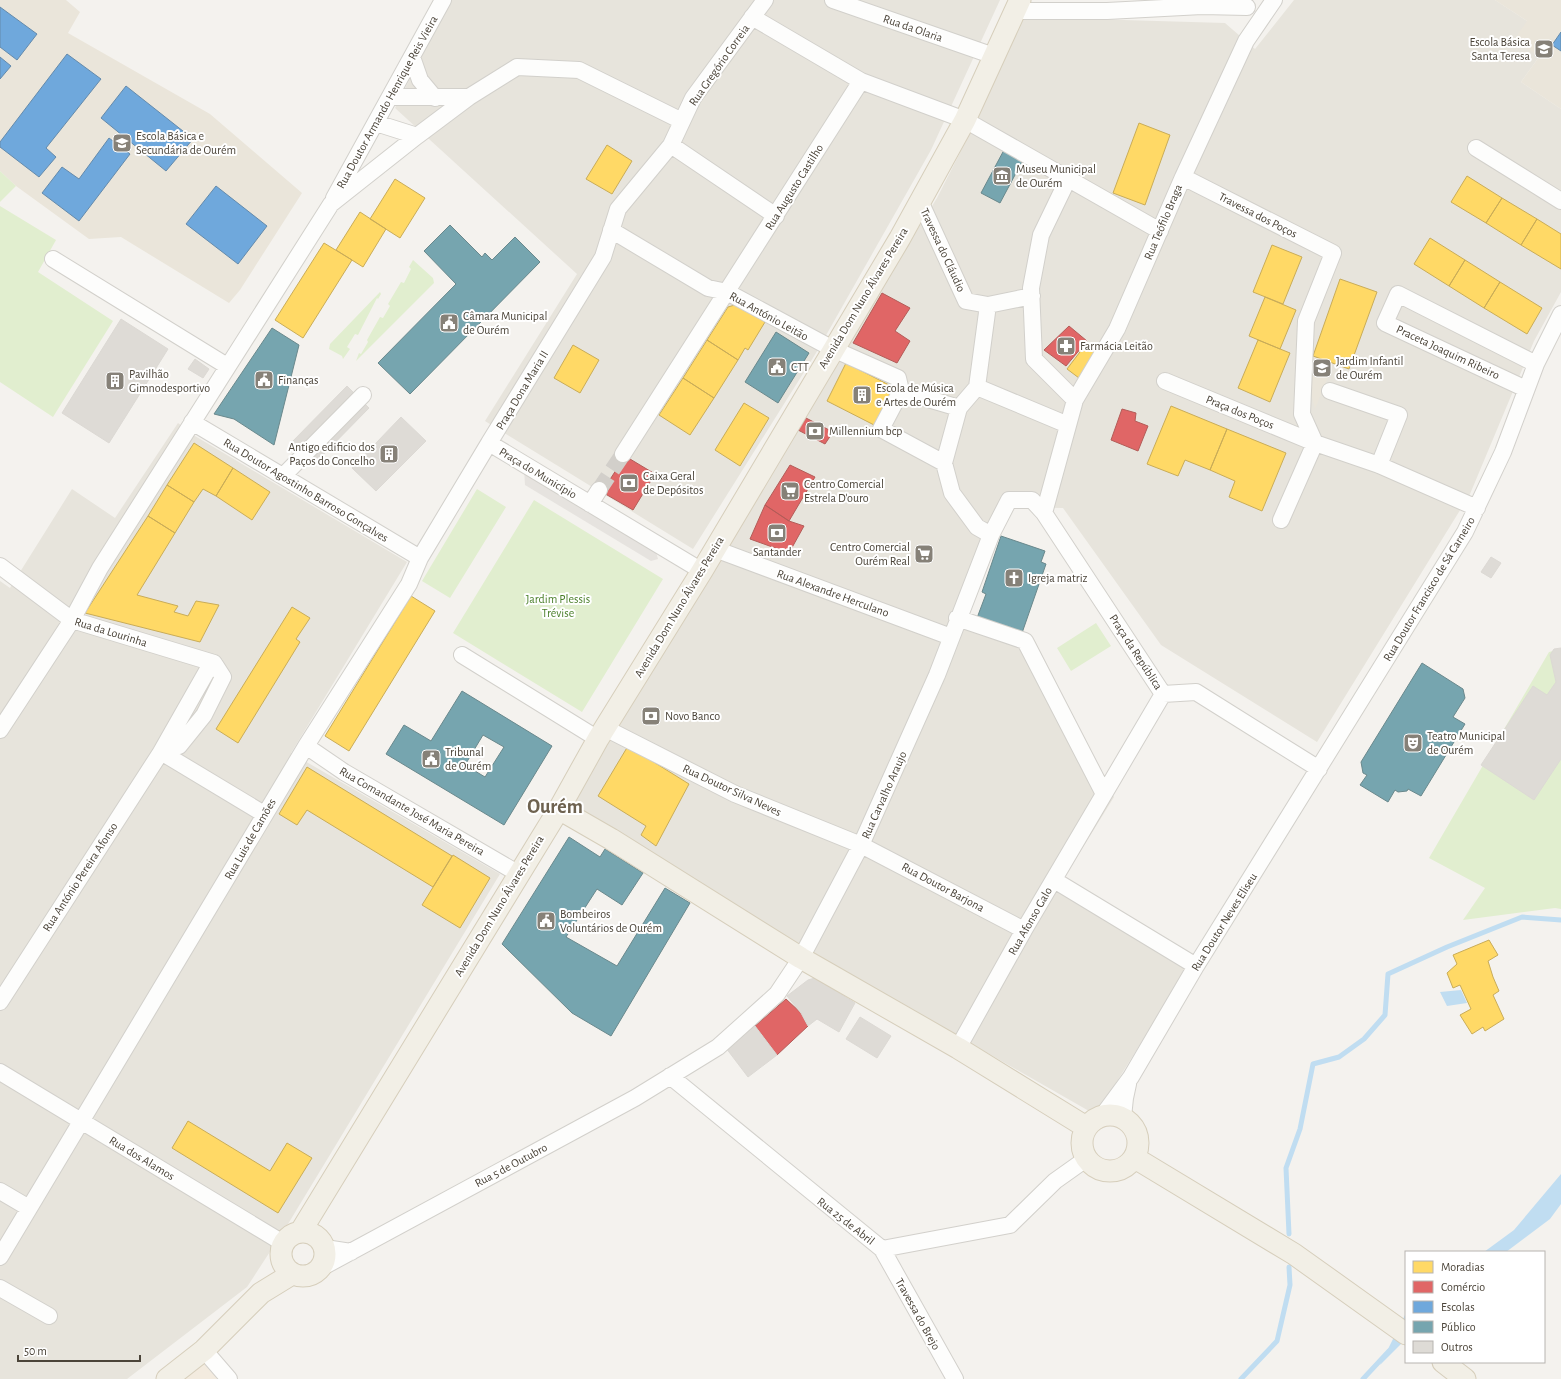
<svg xmlns="http://www.w3.org/2000/svg" width="1561" height="1379" font-family="'Alegreya Sans',sans-serif">
<style>
.residential{fill:#e7e4dc}
.commercial{fill:#f3ebdf}
.education{fill:#eae5da}
.green{fill:#e1eecf}
.parking{fill:#e6e3df}
.water{fill:#c0ddf1}
.homes{fill:#ffd966;stroke:#c9ac58}
.shops{fill:#e06666;stroke:#b35c58}
.schools{fill:#6fa8dc;stroke:#648aab}
.public{fill:#76a5af;stroke:#69888c;fill-rule:evenodd}
.lines{fill:none;stroke-linecap:round;stroke-linejoin:round}
.stream{stroke:#c0ddf1;stroke-width:5}
.building{fill:#dedbd6;stroke:#dcd9d4}
.minor-tunnel{stroke:#d2cfca;stroke-width:16;stroke-dasharray:16 8;stroke-linecap:butt}
.minor-casing{stroke:#d2d0cb;stroke-width:18}
.major-casing{stroke:#d6cebb;stroke-width:23}
.minor{stroke:#fdfdfc;stroke-width:16}
.major{stroke:#f2efe6;stroke-width:21}
.labels{text-anchor:middle;dominant-baseline:central;stroke-width:4;stroke-linejoin:round;paint-order:stroke}
.street-label{font-size:12px;fill:#4b4439;stroke:#fff}
.poi-label{font-size:12px;fill:#4b4439;stroke:#fff;text-anchor:start}
.park-label{font-size:12px;fill:#4a7f2a;stroke:#fff}
.town-label{font-size:20px;font-weight:bold;fill:#6e6250;stroke:#fff}
</style>
<rect width="100%" height="100%" fill="#f4f2ee"/>
<!-- residential -->
<path class="residential" d="M450,0H1000L931,150L816,353L693,549L485,421L577,274L395,108Z
M1294,0H1495L1527,21L1539,57L1521,82L1561,109V292L1534,341L1470,494L1317,742L1161,645L1063,508L1008,507L964,618L1035,641L1114,797L1056,891L1187,969L1096,1115L564,811L832,366L937,198L966,141L1022,17L1225,23L1255,49Z
M178,423L195,436L407,562L291,753L500,874L288,1224L247,1287L127,1379H0V581L10,588L72,489L115,518Z"/>
<!-- commercial -->
<path class="commercial" d="M204,1350L229,1379H167Z"/>
<!-- education -->
<path class="education" d="M0,0H66L80,12L68,33L210,114L302,193L240,290L229,303L121,237L89,239L16,186L0,171Z
M1495,0H1561V109L1521,82L1539,57L1514,40L1527,21Z
M1321,334L1342,342L1315,409L1312,398L1313,356Z"/>
<!-- green -->
<path class="green" d="M0,171L16,186L0,202Z
M0,206L56,240L38,272L113,321L53,417L0,382Z
M413,260L433,278L434,283L356,361L359,353L361,354L368,342L367,340L380,317L383,318L390,306L388,304L401,282L404,283L411,269L409,267Z
M380,292L381,294L378,299L377,298L358,335L355,334L347,347L350,349L343,359L342,356L329,349L330,344Z
M477,489L506,507L450,598L422,581Z
M534,500L663,579L582,712L453,633Z
M1096,623L1111,646L1071,671L1057,648Z
M1561,649V909L1555,908L1463,920L1485,888L1429,858L1549,652Z"/>
<!-- parking -->
<path class="parking" d="M524,469L655,548L658,559L651,561L525,485Z"/>
<!-- water -->
<path class="water" d="M1461,990L1467,1003L1447,1006L1440,992Z
M1561,1174V1204L1550,1219L1506,1252H1484L1514,1230Z
M1405,1315L1406,1339L1380,1365Z"/>
<!-- homes -->
<path class="homes" d="M1139,123L1170,135L1145,205L1113,193Z
M607,145L632,161L612,194L586,179Z
M1467,176L1502,198L1486,223L1451,202Z
M395,179L425,198L400,238L370,219Z
M1502,198L1537,219L1521,245L1486,223Z
M360,212L386,229L363,267L336,250Z
M1537,219L1561,234V269L1521,245Z
M1430,238L1465,260L1449,286L1414,264Z
M324,243L352,260L303,338L275,320Z
M1272,245L1302,257L1283,304L1253,292Z
M1465,260L1500,282L1484,308L1449,286Z
M1340,279L1377,292L1349,369L1313,356Z
M1500,282L1542,308L1527,334L1484,308Z
M1265,297L1296,310L1280,349L1249,336Z
M738,304L765,322L748,350L745,348L738,360L707,340L728,307Z
M707,340L738,360L714,398L683,378Z
M1258,340L1290,353L1270,402L1238,388Z
M1086,344L1096,352L1079,378L1067,369Z
M573,345L599,360L580,393L554,378Z
M846,363L897,389L878,427L827,401Z
M683,378L714,398L690,435L659,415Z
M744,403L769,418L740,466L715,450Z
M1171,406L1227,429L1210,470L1185,460L1178,476L1147,464Z
M1227,429L1286,453L1262,511L1229,497L1235,481L1210,470Z
M194,443L233,468L216,496L203,489L194,502L167,485Z
M233,468L270,492L252,520L216,496Z
M167,485L194,502L175,533L148,516Z
M148,516L175,533L137,595L178,606L174,612L188,616L196,601L219,605L200,642L85,613Z
M411,596L435,611L349,751L325,736Z
M292,607L310,618L296,639L300,642L238,743L216,729Z
M628,746L689,784L656,846L641,835L646,826L598,796Z
M307,767L452,856L433,887L307,810L297,825L279,814Z
M453,855L490,878L460,928L422,905Z
M1489,940L1498,955L1488,961L1493,977L1499,991L1493,995L1504,1019L1485,1031L1483,1027L1472,1034L1460,1015L1471,1009L1460,985L1453,988L1447,973L1457,964L1453,955Z
M188,1121L270,1171L287,1143L312,1158L278,1213L172,1148Z"/>
<!-- shops -->
<path class="shops" d="M882,293L910,308L895,331L910,341L897,363L853,343Z
M1069,326L1087,341L1066,366L1044,350Z
M1122,409L1136,413L1135,421L1148,426L1138,451L1111,440Z
M806,418L833,432L825,444L798,430Z
M625,456L655,474L633,510L602,492Z
M790,465L815,477L789,521L765,505Z
M765,505L789,521L804,526L789,553L750,539Z
M786,999L801,1013L808,1026L777,1055L755,1026Z"/>
<!-- schools -->
<path class="schools" d="M0,7L37,34L17,60L0,47Z
M1561,32V51L1552,45Z
M67,54L101,79L46,148L56,157L39,177L0,147V142Z
M0,57L11,66L0,79Z
M126,86L193,139L166,171L101,118Z
M109,138L130,154L79,221L42,193L62,167L79,179Z
M216,186L267,226L238,264L186,224Z"/>
<!-- public -->
<path class="public" d="M1004,150L1023,160L1000,203L981,193Z
M450,225L482,257L485,253L492,260L515,237L540,262L410,394L378,363L456,284L424,251Z
M272,328L299,345L274,445L234,419L214,414Z
M776,332L809,353L778,403L745,382Z
M1001,536L1045,551L1041,562L1046,564L1022,633L977,618L986,594L982,592Z
M1422,663L1463,689L1465,698L1453,717L1465,724L1421,796L1408,789L1407,791L1398,792L1395,790L1388,802L1360,785L1367,775L1363,773L1361,762Z
M462,691L552,746L504,825L386,754L404,725L431,741ZM483,735L504,747L485,777L465,765Z
M569,837L600,857L605,849L643,873L622,905L597,889L566,937L617,966L665,888L690,903L611,1036L572,1013L502,944Z"/>
<g class="lines">
<!-- stream -->
<path class="stream" d="M1289,1234L1286,1168L1300,1129L1313,1064L1339,1057L1364,1039L1385,1015L1388,974L1447,947L1522,917L1561,920
M1241,1379L1277,1341L1290,1285L1289,1267
M1363,1379L1389,1351"/>
</g>
<!-- building -->
<path class="building" d="M121,319L168,349L109,443L62,413Z
M195,359L209,369L203,378L188,369Z
M347,386L369,408L313,465L291,443Z
M401,417L426,441L376,491L352,468Z
M1491,557L1501,563L1491,578L1481,572Z
M1561,648V759L1534,800L1481,765L1533,686L1547,695L1556,682L1550,655L1554,649Z
M815,978L855,1003L839,1032L817,1019L808,1026L801,1013L787,996L808,980Z
M860,1017L891,1036L877,1058L846,1039Z
M755,1026L777,1055L748,1077L726,1048Z"/>
<g class="lines">
<!-- minor-tunnel -->
<path class="minor-tunnel" d="M599,490L623,454"/>
<!-- minor casing -->
<g class="minor-casing">
<path id="minor" d="M833,0L994,56
M1015,11H1107L1202,6L1247,7
M752,17L861,81L965,120L1160,231
M412,57L420,80L435,98
M390,97H469
M376,123L417,136
M671,145L776,216
M1476,148L1561,201
M1183,177L1333,253L1306,321L1302,414L1315,443
M1068,179L1041,235L1031,288L1034,359L1075,400
M334,198L443,0
M920,201L966,301L988,305
M611,230L708,288L727,292L833,349L898,378L901,391
M53,259L227,366
M1032,296L988,305L977,387L1068,425
M1165,381L1315,443L1379,465L1477,508
M1526,389L1385,323L1398,294L1536,364
M901,391L959,408L944,463L952,493L977,527L991,535
M901,391L881,429L944,463
M1330,391L1399,415L1379,465
M959,408L977,387
M192,422L420,558
M489,443L603,257L618,209L671,145L693,98L765,0
M623,454L861,81
M283,476L363,395
M590,504L599,490
M1044,513L1075,400L1117,329L1183,177L1246,41L1274,0
M1281,520L1315,443
M715,549L951,637
M0,566L72,620L214,663
M957,618L1025,641L1104,794
M462,655L598,739
M1163,694L1196,692L1319,769
M605,728L735,794L861,845L1024,930
M0,730L72,620L100,568L331,204L417,136L469,97L517,67L579,70L682,121
M306,746L344,772L519,874
M161,752L264,814
M161,752L179,746L204,715L223,677L214,663
M1054,880L1196,966
M0,1002L161,752L207,671L214,663
M0,1072L283,1243
M670,1076L882,1249L955,1379
M1103,1115L1131,1077L1196,966L1465,532L1503,452L1536,364L1561,314
M1123,1117L1125,1098L1128,1084
M0,1191L29,1208
M325,1248L351,1252
M882,1249L1010,1225L1055,1181L1086,1159
M0,1257L306,746L409,584L420,558L489,443L702,571
M319,1269L635,1098L718,1047L777,994L801,958L861,845L937,675L991,535L1009,500H1032L1044,513L1163,694L1024,930L958,1048
M0,1288L49,1316
M204,1350L229,1379"/>
</g>
<!-- major casing -->
<g class="major-casing">
<path id="major" d="M559,809L611,839L801,958L958,1048L1086,1127
M1082 1143a28 28 0 1 1 56 0a28 28 0 1 1-56 0Z
M1135,1158L1294,1254L1406,1334
M301,1231L559,809L598,739L702,571L900,238L965,120L1020,0
M281 1254a22 22 0 1 1 44 0a22 22 0 1 1-44 0Z
M1443,1362L1465,1379
M167,1379L204,1350L261,1293L292,1274"/>
</g>
<!-- minor -->
<use href="#minor" class="minor"/>
<!-- major -->
<use href="#major" class="major"/>
</g>
<!-- icons -->
<defs>
<g id="school-square" transform="scale(1)"><rect x="-9" y="-9" width="18" height="18" rx="4" fill="#868178" stroke="#fff"/><path d="M0-5L7-2L0 1L-7-2ZM-4 1L0 2.5L4 1V4Q0 6-4 4Z" fill="#fff"/></g>
<g id="museum-square" transform="scale(1)"><rect x="-9" y="-9" width="18" height="18" rx="4" fill="#868178" stroke="#fff"/><path d="M0-6L6-3V-2H-6V-3ZM-5-1h2V3h-2ZM-1-1h2V3h-2ZM3-1h2V3H3ZM-6 4H6V6H-6Z" fill="#fff"/></g>
<g id="civic-square" transform="scale(1)"><rect x="-9" y="-9" width="18" height="18" rx="4" fill="#868178" stroke="#fff"/><path d="M-.6-6.5H3V-4.5H.6V-3L4-1V1h2V6H-6V1h2V-1L-.6-3ZM-1.2 2.5V6h2.4V2.5Z" fill="#fff"/></g>
<g id="pharmacy-square" transform="scale(1)"><rect x="-9" y="-9" width="18" height="18" rx="4" fill="#868178" stroke="#fff"/><path d="M-2-6h4v4h4v4h-4v4h-4v-4h-4v-4h4Z" fill="#fff"/></g>
<g id="building-square" transform="scale(1)"><rect x="-9" y="-9" width="18" height="18" rx="4" fill="#868178" stroke="#fff"/><path d="M-4-6H4V6H1V3H-1V6H-4ZM-2.5-4.3h1.7v1.8h-1.7ZM.8-4.3h1.7v1.8H.8ZM-2.5-1h1.7V.8h-1.7ZM.8-1h1.7V.8H.8Z" fill="#fff"/></g>
<g id="bank-square" transform="scale(1)"><rect x="-9" y="-9" width="18" height="18" rx="4" fill="#868178" stroke="#fff"/><path d="M-6-4H6V4H-6ZM0-2.3a2.3 2.3 0 1 0 0 4.6a2.3 2.3 0 1 0 0-4.6Z" fill="#fff"/></g>
<g id="supermarket-square" transform="scale(1)"><rect x="-9" y="-9" width="18" height="18" rx="4" fill="#868178" stroke="#fff"/><path d="M-6-5.5h2.5l.6 2H6L4.5 2H-2.5L-4.4-4H-6ZM-1.5 3.2a1.3 1.3 0 1 0 .1 0ZM3 3.2a1.3 1.3 0 1 0 .1 0Z" fill="#fff"/></g>
<g id="church-square" transform="scale(1)"><rect x="-9" y="-9" width="18" height="18" rx="4" fill="#868178" stroke="#fff"/><path d="M-1.2-6h2.4v3.5h3.3v2.4h-3.3V6h-2.4V-.1h-3.3v-2.4h3.3Z" fill="#fff"/></g>
<g id="theatre-square" transform="scale(1)"><rect x="-9" y="-9" width="18" height="18" rx="4" fill="#868178" stroke="#fff"/><path d="M-5-5.5Q0-4 5-5.5V0Q5 5 0 6Q-5 5-5 0ZM-3.3-2.5H-1v1.5H-3.3ZM1-2.5H3.3v1.5H1ZM-2.8 1Q0 5.5 2.8 1Z" fill="#fff"/></g>
</defs>
<g fill-rule="evenodd">
<use href="#school-square" x="1544" y="49"/>
<use href="#school-square" x="122" y="143"/>
<use href="#museum-square" x="1002" y="176"/>
<use href="#civic-square" x="449" y="323"/>
<use href="#pharmacy-square" x="1066" y="346"/>
<use href="#civic-square" x="777" y="367"/>
<use href="#school-square" x="1322" y="368"/>
<use href="#civic-square" x="264" y="380"/>
<use href="#building-square" x="115" y="381"/>
<use href="#building-square" x="862" y="395"/>
<use href="#bank-square" x="815" y="431"/>
<use href="#building-square" x="389" y="454"/>
<use href="#bank-square" x="629" y="483"/>
<use href="#supermarket-square" x="790" y="491"/>
<use href="#bank-square" x="777" y="533"/>
<use href="#supermarket-square" x="924" y="554"/>
<use href="#church-square" x="1014" y="578"/>
<use href="#bank-square" x="651" y="716"/>
<use href="#theatre-square" x="1413" y="743"/>
<use href="#civic-square" x="431" y="759"/>
<use href="#civic-square" x="546" y="921"/>
</g>
<g class="labels">
<!-- street labels -->
<g class="street-label">
<text transform="translate(913 28) rotate(19)">Rua da Olaria</text>
<text transform="translate(719 65) rotate(-55)">Rua Gregório Correia</text>
<text transform="translate(387 102) rotate(-61)">Rua Doutor Armando Henrique Reis Vieira</text>
<text transform="translate(794 187) rotate(-58)">Rua Augusto Castilho</text>
<text transform="translate(1258 215) rotate(27)">Travessa dos Poços</text>
<text transform="translate(1163 222) rotate(-67)">Rua Teófilo Braga</text>
<text transform="translate(943 250) rotate(65)">Travessa do Cláudio</text>
<text transform="translate(863 298) rotate(-59)">Avenida Dom Nuno Álvares Pereira</text>
<text transform="translate(769 316) rotate(29)">Rua António Leitão</text>
<text transform="translate(1448 352) rotate(25)">Praceta Joaquim Ribeiro</text>
<text transform="translate(522 390) rotate(-59)">Praça Dona Maria II</text>
<text transform="translate(1240 412) rotate(22)">Praça dos Poços</text>
<text transform="translate(538 473) rotate(31)">Praça do Município</text>
<text transform="translate(306 490) rotate(31)">Rua Doutor Agostinho Barroso Gonçalves</text>
<text transform="translate(1429 589) rotate(-59)">Rua Doutor Francisco de Sá Carneiro</text>
<text transform="translate(833 593) rotate(20)">Rua Alexandre Herculano</text>
<text transform="translate(679 607) rotate(-59)">Avenida Dom Nuno Álvares Pereira</text>
<text transform="translate(111 632) rotate(17)">Rua da Lourinha</text>
<text transform="translate(1136 652) rotate(57)">Praça da República</text>
<text transform="translate(732 790) rotate(25)">Rua Doutor Silva Neves</text>
<text transform="translate(884 795) rotate(-66)">Rua Carvalho Araujo</text>
<text transform="translate(412 811) rotate(30)">Rua Comandante José Maria Pereira</text>
<text transform="translate(250 839) rotate(-60)">Rua Luis de Camões</text>
<text transform="translate(80 877) rotate(-57)">Rua António Pereira Afonso</text>
<text transform="translate(943 887) rotate(28)">Rua Doutor Barjona</text>
<text transform="translate(499 906) rotate(-59)">Avenida Dom Nuno Álvares Pereira</text>
<text transform="translate(1030 921) rotate(-60)">Rua Afonso Galo</text>
<text transform="translate(1224 922) rotate(-58)">Rua Doutor Neves Eliseu</text>
<text transform="translate(142 1158) rotate(31)">Rua dos Alamos</text>
<text transform="translate(511 1165) rotate(-28)">Rua 5 de Outubro</text>
<text transform="translate(846 1221) rotate(38)">Rua 25 de Abril</text>
<text transform="translate(918 1314) rotate(61)">Travessa do Brejo</text>
</g>
<!-- poi labels -->
<g class="poi-label">
<text x="1530" y="42" text-anchor="end">Escola Básica<tspan x="1530" dy="14">Santa Teresa</tspan></text>
<text x="136" y="136">Escola Básica e<tspan x="136" dy="14">Secundária de Ourém</tspan></text>
<text x="1016" y="169">Museu Municipal<tspan x="1016" dy="14">de Ourém</tspan></text>
<text x="463" y="316">Câmara Municipal<tspan x="463" dy="14">de Ourém</tspan></text>
<text x="1080" y="346">Farmácia Leitão</text>
<text x="1336" y="361">Jardim Infantil<tspan x="1336" dy="14">de Ourém</tspan></text>
<text x="791" y="367">CTT</text>
<text x="129" y="374">Pavilhão<tspan x="129" dy="14">Gimnodesportivo</tspan></text>
<text x="278" y="380">Finanças</text>
<text x="876" y="388">Escola de Música<tspan x="876" dy="14">e Artes de Ourém</tspan></text>
<text x="829" y="431">Millennium bcp</text>
<text x="375" y="447" text-anchor="end">Antigo edificio dos<tspan x="375" dy="14">Paços do Concelho</tspan></text>
<text x="643" y="476">Caixa Geral<tspan x="643" dy="14">de Depósitos</tspan></text>
<text x="804" y="484">Centro Comercial<tspan x="804" dy="14">Estrela D'ouro</tspan></text>
<text x="910" y="547" text-anchor="end">Centro Comercial<tspan x="910" dy="14">Ourém Real</tspan></text>
<text x="777" y="552" text-anchor="middle">Santander</text>
<text x="1028" y="578">Igreja matriz</text>
<text x="665" y="716">Novo Banco</text>
<text x="1427" y="736">Teatro Municipal<tspan x="1427" dy="14">de Ourém</tspan></text>
<text x="445" y="752">Tribunal<tspan x="445" dy="14">de Ourém</tspan></text>
<text x="560" y="914">Bombeiros<tspan x="560" dy="14">Voluntários de Ourém</tspan></text>
</g>
<!-- park labels -->
<g class="park-label">
<text x="558" y="599">Jardim Plessis<tspan x="558" dy="14">Trévise</tspan></text>
</g>
<!-- town labels -->
<g class="town-label">
<text x="555" y="807">Ourém</text>
</g>
</g>
<!-- legend -->
<rect x="1405" y="1251" width="140" height="112" fill="#ffffff" stroke="#b7b4b0"/>
<rect x="1413" y="1261" width="20" height="12" fill="#ffd966" stroke="#b7b4b0"/>
<text x="1441" y="1271" font-size="12" fill="#4b4439">Moradias</text>
<rect x="1413" y="1281" width="20" height="12" fill="#e06666" stroke="#b7b4b0"/>
<text x="1441" y="1291" font-size="12" fill="#4b4439">Comércio</text>
<rect x="1413" y="1301" width="20" height="12" fill="#6fa8dc" stroke="#b7b4b0"/>
<text x="1441" y="1311" font-size="12" fill="#4b4439">Escolas</text>
<rect x="1413" y="1321" width="20" height="12" fill="#76a5af" stroke="#b7b4b0"/>
<text x="1441" y="1331" font-size="12" fill="#4b4439">Público</text>
<rect x="1413" y="1341" width="20" height="12" fill="#dedbd6" stroke="#b7b4b0"/>
<text x="1441" y="1351" font-size="12" fill="#4b4439">Outros</text>
<!-- scale -->
<path d="M18 1355v6h122v-6" fill="none" stroke="#4b4439" stroke-width="2"/>
<text x="24" y="1355" font-size="12" fill="#4b4439" stroke="#ffffff" stroke-width="3" paint-order="stroke">50 m</text>
</svg>
